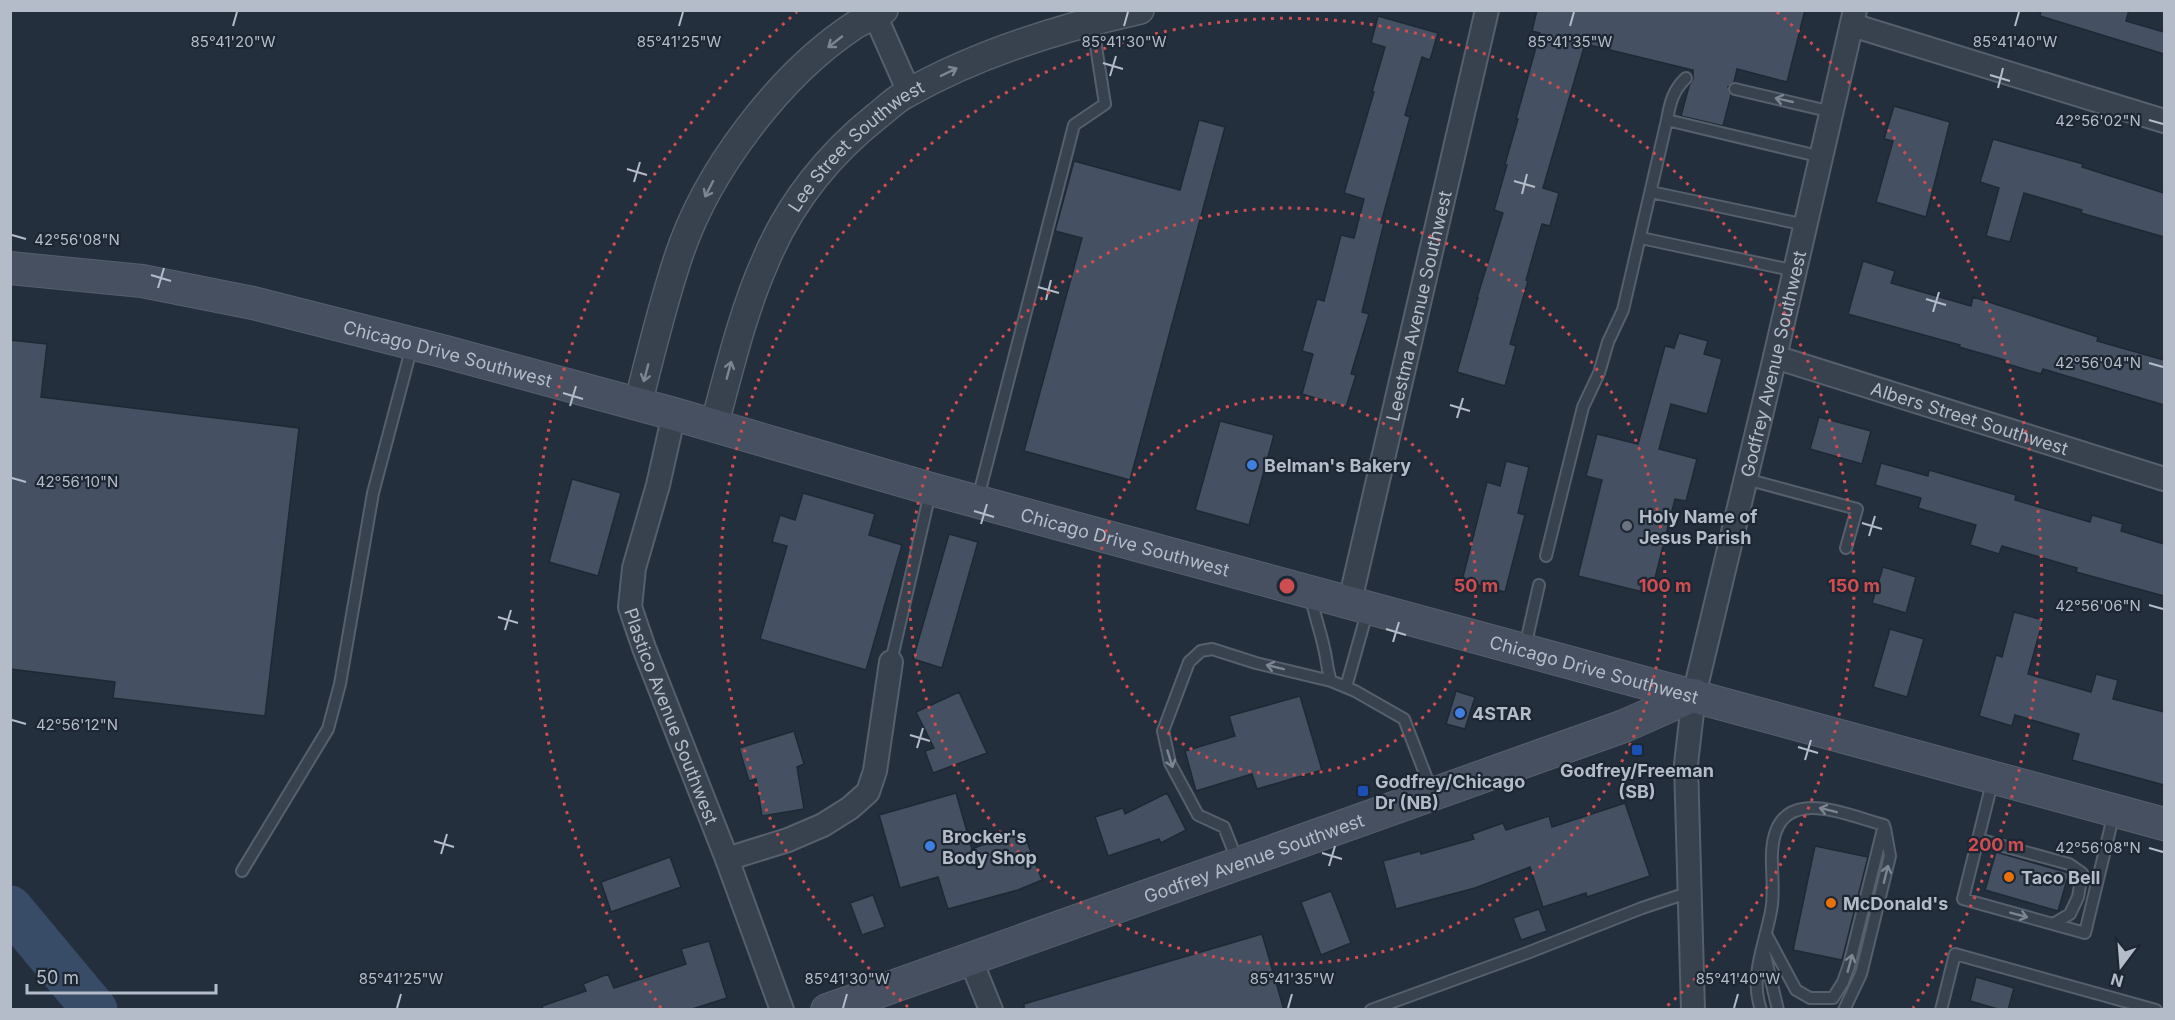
<svg xmlns="http://www.w3.org/2000/svg" width="2175" height="1020" font-family="Inter,sans-serif">
<style>
.lines{fill:none;stroke-linecap:round;stroke-linejoin:round}
.river{stroke:#394c67;stroke-width:45}
.building{fill:#455162;stroke:#1f2835;stroke-width:1.5}
.service-casing{stroke:#565f6c;stroke-width:14}
.minor-casing{stroke:#565f6c;stroke-width:26}
.tertiary-casing{stroke:#565f6c;stroke-width:30}
.secondary-casing{stroke:#565f6c;stroke-width:34}
.service{stroke:#38414e;stroke-width:10}
.minor{stroke:#38414e;stroke-width:22}
.tertiary{stroke:#38414e;stroke-width:27}
.secondary{stroke:#465061;stroke-width:32}
.oneway{stroke:#7c8592}
.ticks{fill:none;stroke:#b4bcc9;stroke-width:2}
.ring{fill:none;stroke:#ce4d50;stroke-width:3;stroke-dasharray:3 6}
.shop-dot{fill:#3f7fe0;stroke:#1d2633;stroke-width:2}
.worship-dot{fill:#6b7280;stroke:#1d2633;stroke-width:2}
.transit-dot{fill:#1a4fb4;stroke:#1d2633;stroke-width:2}
.food-dot{fill:#e8710a;stroke:#1d2633;stroke-width:2}
.labels{text-anchor:middle;dominant-baseline:central;stroke-width:4.5;stroke-linejoin:round;paint-order:stroke}
.street-label{font-size:18px;fill:#b4bcc9;stroke:#1d2633}
.poi-label{font-size:18px;font-weight:bold;fill:#b4bcc9;stroke:#1d2633;text-anchor:start}
.ticks-label{font-size:15px;text-anchor:middle;fill:#b4bcc9;stroke:#1d2633;stroke-width:4.5;stroke-linejoin:round;paint-order:stroke}
.centre{fill:#ce4d50;stroke:#1d2633;stroke-width:3}
.ring-label{font-size:18px;text-anchor:middle;font-weight:bold;fill:#ce4d50;stroke:#1d2633;stroke-width:4.5;stroke-linejoin:round;paint-order:stroke}
</style>
<rect width="100%" height="100%" fill="#242f3e"/>
<g class="lines">
<!-- river -->
<path class="river" d="M10,908L95,1010"/>
</g>
<!-- building -->
<path class="building" d="M1537,10H1805L1787,82L1737,69L1734,82L1728,87L1731,95L1723,126L1681,116L1689,86L1693,79V70L1585,44L1543,188L1559,193L1550,226L1542,224L1526,280L1528,281L1510,344L1516,346L1505,386L1457,372L1478,298H1477L1503,213L1494,210L1507,165L1505,164L1518,119H1516L1540,33L1532,31Z
M2041,10H2129L2126,21L2164,32V54L2040,16Z
M1378,16L1438,33L1430,60L1422,57L1405,115L1410,117L1381,223H1384L1362,312L1369,314L1351,374L1356,375L1346,407L1302,394L1313,354L1302,351L1317,299L1324,301L1341,235L1354,238L1364,199L1344,193L1374,92H1372L1385,47L1371,43Z
M1894,106L1950,122L1926,217L1876,202L1893,141L1884,139Z
M1199,120L1225,127L1130,480L1024,451L1082,238L1055,231L1074,161L1180,190Z
M1993,139L2083,164L2082,167L2164,193V237L2081,213L2082,210L2024,193L2010,242L1986,236L1999,188L1980,182Z
M1863,261L1895,271L1891,283L1971,306L1973,297L2098,337L2097,341L2164,360V405L2043,369L2041,374L2004,363L2005,360L1959,347L1960,345L1848,314Z
M1679,333L1708,341L1704,354L1722,359L1707,414L1671,404L1659,449L1697,459L1686,501L1675,499L1651,594L1578,576L1602,480L1586,476L1597,434L1638,444L1665,346L1674,348Z
M10,340L47,344L41,397L299,428L265,716L113,698L115,682L10,669Z
M1819,417L1871,431L1862,464L1810,449Z
M1220,421L1274,435L1249,525L1195,510Z
M1506,461L1529,467L1518,513L1525,515L1505,592L1462,581L1487,482L1500,486Z
M1881,463L1928,476L1929,470L2016,495L2015,500L2090,522L2092,515L2123,524L2121,531L2164,544V596L2076,572L2077,568L2002,546L1999,554L1970,545L1976,525L1918,508L1921,498L1875,485Z
M572,479L621,493L598,576L549,562Z
M803,493L875,514L869,535L902,545L866,670L760,639L787,546L772,542L780,515L795,520Z
M949,534L978,542L942,668L913,659Z
M1883,567L1916,577L1906,613L1872,603Z
M2014,612L2043,620L2028,674L2091,692L2096,674L2118,680L2113,699L2164,712V785L2072,760L2079,734L2015,715L2012,726L1979,716L1996,655L2002,657Z
M1890,629L1924,639L1907,697L1873,687Z
M1456,691L1475,697L1465,729L1446,724Z
M959,692L987,753L933,773L925,751L934,748L916,712Z
M1300,696L1322,770L1257,789L1252,774L1196,791L1185,751L1235,736L1229,716Z
M794,731L804,764L797,767L804,809L762,816L756,779L749,781L739,748Z
M956,793L972,849L1022,829L1042,880L1018,890L948,909L938,877L900,888L879,815Z
M1167,793L1186,830L1161,843L1159,839L1108,856L1095,817L1123,808L1125,814Z
M1625,803L1650,876L1587,897L1586,893L1543,907L1530,867L1475,888L1396,909L1383,861L1420,851L1421,854L1474,839L1472,834L1503,823L1506,830L1549,816L1552,827Z
M1815,846L1868,857L1842,960L1793,950Z
M1996,852L2069,873L2058,911L1985,890Z
M670,857L681,887L611,912L601,882Z
M1331,891L1351,943L1321,955L1301,902Z
M873,895L885,927L862,935L850,903Z
M1539,909L1547,931L1521,940L1513,918Z
M1262,934L1284,1010H1024V1004Z
M709,941L727,998L689,1010H543L542,1006L586,991L583,984L608,974L614,988L686,964L681,949Z
M1976,977L2014,988L2008,1010H2001L1970,1001Z"/>
<g class="lines">
<!-- service casing -->
<g class="service-casing">
<path id="service" d="M1735,89L1832,112
M1667,120C1670,103 1673,90 1686,78
M1651,192L1806,225
M1641,238L1796,271
M1746,479L1857,509L1846,548
M978,498L1074,125L1105,104L1092,21
M1546,556L1583,407L1599,373L1608,342L1623,310L1667,120L1822,157
M1311,596C1314,615 1320,629 1324,648C1327,660 1327,670 1331,681L1355,691L1404,719L1432,792
M1525,647L1539,585
M891,662L930,493
M1346,687L1368,609
M1993,779L1963,899L2085,933L2114,813
M1978,839L2069,864L2082,873L2078,897L2070,914L2053,924
M1237,860L1224,827L1198,815L1170,763L1163,731L1189,662L1201,651L1212,649L1256,663L1331,681
M242,871L328,729L340,684L373,493L412,346
M1766,934L1796,990L1810,998H1833L1843,982L1849,965L1884,825
M1764,951L1778,1010
M1371,1010L1527,953L1642,908L1690,892
M1761,1010C1749,976 1765,944 1771,911C1775,892 1771,872 1772,852C1776,782 1843,814 1884,825
M1844,1010L1861,974L1890,856L1885,828
M1941,1010L1955,954L2156,1010"/>
</g>
<!-- minor casing -->
<g class="minor-casing">
<g id="minor">
<path d="M875,15L909,92"/>
<path d="M1852,25L2164,121"/>
<path id="s1" d="M1775,357L2164,479"/>
<path id="s2" d="M674,414L658,485L634,568L630,607L644,648L727,859L782,1010"/>
<path id="s3" d="M1350,601L1487,10"/>
<path d="M727,859L788,840L823,825L850,808L868,792L875,771L891,662"/>
<path d="M970,958L991,1010"/>
<path id="s4" d="M1693,1010L1686,764L1694,695L1775,357L1855,10"/>
</g>
</g>
<!-- tertiary casing -->
<g class="tertiary-casing">
<g id="tertiary">
<path d="M638,404C650,356 662,306 678,258C706,172 779,75 855,25C864,20 875,15 884,10"/>
<path id="s5" d="M714,426C729,371 742,314 765,262C789,204 829,154 877,116C886,109 896,99 906,94C978,53 1059,28 1140,10"/>
</g>
</g>
<!-- secondary casing -->
<g class="secondary-casing">
<g id="secondary">
<path id="s6" d="M10,268L142,281L253,303L442,351L674,414L931,489L2164,824"/>
<path id="s7" d="M827,1010L1624,726L1694,695"/>
</g>
</g>
<!-- service -->
<use href="#service" class="service"/>
<!-- minor -->
<use href="#minor" class="minor"/>
<!-- tertiary -->
<use href="#tertiary" class="tertiary"/>
<!-- secondary -->
<use href="#secondary" class="secondary"/>
</g>
<!-- one-way arrows -->
<defs><path id="oneway-shaft" d="M-6 0H5M1.5-3L5.5 0L1.5 3" fill="none" stroke-width="1.6" stroke-linecap="round" stroke-linejoin="round" transform="scale(1.5)"/></defs>
<g class="oneway">
<use href="#oneway-shaft" transform="translate(835 42) rotate(142)"/>
<use href="#oneway-shaft" transform="translate(949 72) rotate(-26)"/>
<use href="#oneway-shaft" transform="translate(1784 100) rotate(-167)"/>
<use href="#oneway-shaft" transform="translate(709 189) rotate(117)"/>
<use href="#oneway-shaft" transform="translate(729 370) rotate(-75)"/>
<use href="#oneway-shaft" transform="translate(646 373) rotate(105)"/>
<use href="#oneway-shaft" transform="translate(1275 667) rotate(-166)"/>
<use href="#oneway-shaft" transform="translate(1170 759) rotate(73)"/>
<use href="#oneway-shaft" transform="translate(1828 810) rotate(-166)"/>
<use href="#oneway-shaft" transform="translate(1886 874) rotate(-76)"/>
<use href="#oneway-shaft" transform="translate(2019 915) rotate(15)"/>
<use href="#oneway-shaft" transform="translate(1850 963) rotate(-75)"/>
</g>
<!-- ticks -->
<path class="ticks" d="M233,26L237,12M679,26L683,12M1124,26L1128,12M1570,26L1574,12M2015,26L2019,12M1103,63L1123,69M1990,75L2010,81M1110,76L1116,56M1998,88L2003,68M2149,120L2163,124M627,169L647,175M1514,181L1535,187M634,182L640,162M1522,194L1527,174M12,235L26,239M151,275L171,281M1038,287L1059,293M158,288L164,268M1926,299L1946,305M1046,300L1051,280M1933,312L1939,292M2149,363L2163,367M563,393L583,399M1450,405L1470,411M570,406L576,386M1457,418L1463,398M12,478L26,482M974,511L994,517M1862,523L1882,529M981,524L987,504M1869,536L1875,516M2149,605L2163,609M498,617L518,623M1386,629L1406,635M505,630L511,610M1393,642L1399,622M12,720L26,724M910,735L930,741M1798,747L1818,753M917,748L923,728M1805,760L1811,740M434,841L454,847M2149,848L2163,852M1322,853L1342,859M441,854L447,834M1329,866L1335,846M397,1008L401,994M843,1008L847,994M1288,1008L1292,994M1734,1008L1738,994"/>
<!-- distance rings -->
<g class="ring">
<circle cx="1287" cy="586" r="189"/>
<circle cx="1287" cy="586" r="378"/>
<path d="M908 1007A567 567 0 1 1 1666 1007"/>
<path d="M661 1008A755 755 0 0 1 797 12M1777 12A755 755 0 0 1 1913 1008"/>
</g>
<!-- markers -->
<g class="shop-dot">
<circle cx="1252" cy="465" r="6"/>
<circle cx="1460" cy="713" r="6"/>
<circle cx="930" cy="846" r="6"/>
</g>
<circle class="worship-dot" cx="1627" cy="526" r="6"/>
<g class="transit-dot">
<rect x="1631" y="744" width="12" height="12" rx="3"/>
<rect x="1357" y="785" width="12" height="12" rx="3"/>
</g>
<g class="food-dot">
<circle cx="2009" cy="877" r="6"/>
<circle cx="1831" cy="903" r="6"/>
</g>
<g class="labels">
<!-- street labels -->
<g class="street-label">
<text stroke="none"><textPath href="#s5" startOffset="322">Lee Street Southwest</textPath></text>
<text stroke="none"><textPath href="#s3" startOffset="303">Leestma Avenue Southwest</textPath></text>
<text stroke="none"><textPath href="#s6" startOffset="447">Chicago Drive Southwest</textPath></text>
<text stroke="none"><textPath href="#s4" startOffset="656">Godfrey Avenue Southwest</textPath></text>
<text stroke="none"><textPath href="#s1" startOffset="204">Albers Street Southwest</textPath></text>
<text stroke="none"><textPath href="#s6" startOffset="1150">Chicago Drive Southwest</textPath></text>
<text stroke="none"><textPath href="#s6" startOffset="1636">Chicago Drive Southwest</textPath></text>
<text stroke="none"><textPath href="#s2" startOffset="315">Plastico Avenue Southwest</textPath></text>
<text stroke="none"><textPath href="#s7" startOffset="453">Godfrey Avenue Southwest</textPath></text>
</g>
<!-- poi labels -->
<g class="poi-label">
<text x="1264" y="465">Belman's Bakery</text>
<text x="1639" y="516">Holy Name of<tspan x="1639" dy="21">Jesus Parish</tspan></text>
<text x="1472" y="713">4STAR</text>
<text x="1637" y="770" text-anchor="middle">Godfrey/Freeman<tspan x="1637" dy="21">(SB)</tspan></text>
<text x="1375" y="781">Godfrey/Chicago<tspan x="1375" dy="21">Dr (NB)</tspan></text>
<text x="942" y="836">Brocker's<tspan x="942" dy="21">Body Shop</tspan></text>
<text x="2021" y="877">Taco Bell</text>
<text x="1843" y="903">McDonald's</text>
</g>
</g>
<g class="ticks-label">
<text x="233" y="47">85°41'20"W</text>
<text x="679" y="47">85°41'25"W</text>
<text x="1124" y="47">85°41'30"W</text>
<text x="1570" y="47">85°41'35"W</text>
<text x="2015" y="47">85°41'40"W</text>
<text x="2098" y="126">42°56'02"N</text>
<text x="77" y="245">42°56'08"N</text>
<text x="2098" y="368">42°56'04"N</text>
<text x="77" y="487">42°56'10"N</text>
<text x="2098" y="611">42°56'06"N</text>
<text x="77" y="730">42°56'12"N</text>
<text x="2098" y="853">42°56'08"N</text>
<text x="401" y="984">85°41'25"W</text>
<text x="847" y="984">85°41'30"W</text>
<text x="1292" y="984">85°41'35"W</text>
<text x="1738" y="984">85°41'40"W</text>
</g>
<circle cx="1287" cy="586" r="9" class="centre"/>
<g class="ring-label">
<text x="1476" y="592">50 m</text>
<text x="1665" y="592">100 m</text>
<text x="1854" y="592">150 m</text>
<text x="1996" y="851">200 m</text>
</g>
<!-- border -->
<rect width="2175" height="1020" fill="none" stroke="#b4bcc9" stroke-width="24"/>
<!-- north arrow -->
<g transform="translate(2121 966) rotate(196)" stroke="#1d2633" stroke-width="4.5" paint-order="stroke">
<path d="M0-4.5L10 22L0 15L-10 22Z" fill="#b4bcc9"/>
<text y="-9" font-size="16" font-weight="bold" text-anchor="middle" fill="#b4bcc9">N</text>
</g>
<!-- scale -->
<path d="M27 984v9h189v-9" fill="none" stroke="#b4bcc9" stroke-width="3"/>
<text x="36" y="984" font-size="18" fill="#b4bcc9" stroke="#1d2633" stroke-width="4.5" paint-order="stroke">50 m</text>
</svg>
